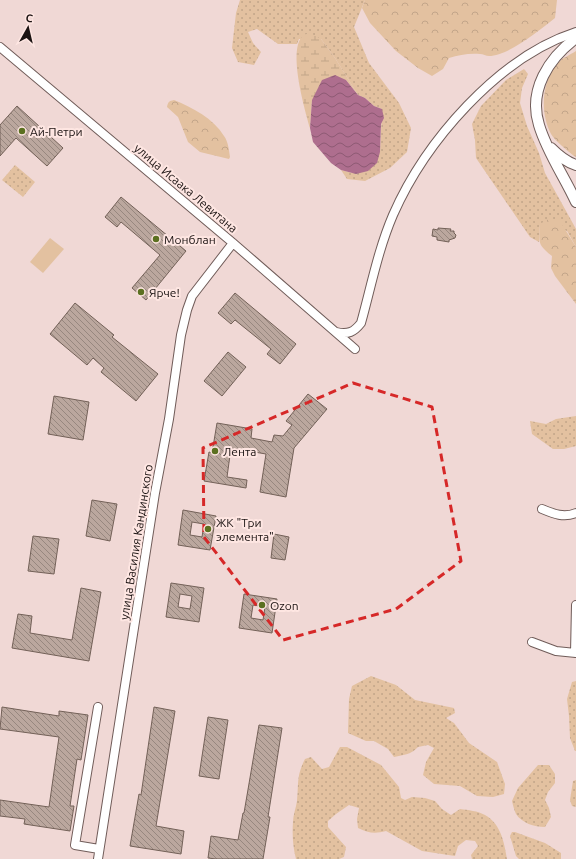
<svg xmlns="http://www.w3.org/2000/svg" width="576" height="859" font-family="Ubuntu,sans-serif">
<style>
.grass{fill:url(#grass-dots)}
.forest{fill:url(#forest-crowns)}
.wetland{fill:url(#wetland-marsh)}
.garden{fill:#e3c1a0}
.water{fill:url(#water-waves)}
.building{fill:url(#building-back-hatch);stroke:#736158;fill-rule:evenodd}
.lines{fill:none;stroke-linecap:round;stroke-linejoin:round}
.minor-casing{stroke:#705c59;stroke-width:10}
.major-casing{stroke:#705c59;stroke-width:12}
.minor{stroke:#fff;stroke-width:8}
.major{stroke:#fff;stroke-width:10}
.marked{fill:none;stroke:#d62828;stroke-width:3;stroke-dasharray:8 5;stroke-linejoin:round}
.poi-dot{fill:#5b7020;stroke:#fee6e2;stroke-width:1.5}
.labels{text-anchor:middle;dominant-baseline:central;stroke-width:4;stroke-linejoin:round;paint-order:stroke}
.poi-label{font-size:12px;fill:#1a1211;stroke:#fee6e2;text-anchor:start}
.street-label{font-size:12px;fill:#1a1211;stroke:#fee6e2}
</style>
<defs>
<pattern id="grass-dots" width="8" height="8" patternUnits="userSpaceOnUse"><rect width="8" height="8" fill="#e3c1a0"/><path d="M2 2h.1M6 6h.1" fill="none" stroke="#c2a589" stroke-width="1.8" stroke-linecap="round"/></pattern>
<pattern id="forest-crowns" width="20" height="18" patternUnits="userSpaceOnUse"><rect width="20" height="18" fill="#e3c1a0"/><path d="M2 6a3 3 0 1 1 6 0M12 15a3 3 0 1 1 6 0" fill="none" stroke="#c2a589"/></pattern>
<pattern id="wetland-marsh" width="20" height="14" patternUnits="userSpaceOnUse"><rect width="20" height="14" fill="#e3c1a0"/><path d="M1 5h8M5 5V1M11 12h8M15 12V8" fill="none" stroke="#c2a589"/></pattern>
<pattern id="water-waves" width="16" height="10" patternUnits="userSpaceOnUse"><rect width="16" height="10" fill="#ae6e8e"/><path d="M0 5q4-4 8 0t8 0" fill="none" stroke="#8d5973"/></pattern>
<pattern id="building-back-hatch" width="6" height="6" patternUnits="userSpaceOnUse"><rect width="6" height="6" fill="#bba79e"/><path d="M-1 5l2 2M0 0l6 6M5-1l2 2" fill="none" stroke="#97877f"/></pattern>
</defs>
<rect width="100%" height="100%" fill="#f0d8d5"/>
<!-- grass -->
<path class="grass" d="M240,0H365L354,27L369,63L399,103L411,128L407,152L390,168L365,181L347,179L341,170L357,174L380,152L382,109L374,106L365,98L358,95L335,58L321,39H299L297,44H278L257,29L248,32L253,43L261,52L254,65L238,62L232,48L236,13Z
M524,69L528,74L522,88L520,103L527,126L539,153L545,173L576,229V247L567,231L540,224L539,242L530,237L476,158L475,140L472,124L481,106L506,80Z
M15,165L35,182L23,197L2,180Z
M576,416V446L564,449H553L532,434L530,421L546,424L556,419Z
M371,676L396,685L415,700L454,708L455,713L446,718L454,723L469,743L497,762L505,784L504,794L493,797L477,796L460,786L434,784L423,775L426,762L434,748L428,745L418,747C412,754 404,755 394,757L388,749L374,741H366L348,733L349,699L352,686Z
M576,681V751H575L570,738L569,716L567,699L572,682Z
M340,747H347L381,765L399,787L401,798L405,800L412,797L425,798L435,801L442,809L451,815L460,809C468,810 478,811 485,815C501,824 504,842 507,859H472L471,855L478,846L475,841L466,840L458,846L455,856L422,851L386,831C375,834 368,833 358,828L357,819L359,808L349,805L336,814L328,821V827L346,847L344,857L339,859H296C293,848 292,834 293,822C293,815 296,808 297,801C299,783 296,777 305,759L311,757L322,769L329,767Z
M538,765H549L555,774V783L548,792L545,800L549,808L551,817L545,827C534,827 522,823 516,814C514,810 513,805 512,801L518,788Z
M576,780V807L572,806L570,800L573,781Z
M512,832H515L545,843L561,853V859H519L516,856L510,836Z"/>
<!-- forest -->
<path class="forest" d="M365,0H557L555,18C540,30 508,56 489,56C486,56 483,54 480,54C469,53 459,55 449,58L443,69L432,76L418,68L396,51L370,23L362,8Z
M576,51V157L574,156C568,151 555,141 551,134C540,113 541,82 558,63C562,58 570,55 576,51Z
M174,100C193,108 213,118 224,136C228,141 229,150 230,157L229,159L200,152L188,142L178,117L167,107C168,102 169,101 174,100Z
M550,218L560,221L576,247V304L555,276L551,268L552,256C537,244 539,243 540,224Z"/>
<!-- wetland -->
<path class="wetland" d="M306,34L314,35L321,39L335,58L358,95L346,80L312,100L310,128C305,110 285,42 306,34Z"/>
<!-- garden -->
<path class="garden" d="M50,238L64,249L43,273L30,262Z"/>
<!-- water -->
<path class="water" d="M335,75L346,80L358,95L365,98L374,106L382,109L384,118L381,124L380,152L377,163L368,171L356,174L341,170L331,163L313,142L310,128L312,100L322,80Z"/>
<!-- building -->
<path class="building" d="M17,106L63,148L47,166L16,138L0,156V125Z
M121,197L186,251L146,300L132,288L160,255L121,222L117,227L105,217Z
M438,228L451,229L450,231H454V233L456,235L455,238L449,240V242L437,240V237L432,236L433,229L438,230Z
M235,293L296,344L280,364L267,354L271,349L235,320L231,324L218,313Z
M75,303L114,335L112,337L158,374L136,401L101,372L104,368L93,358L87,365L50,334Z
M228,352L246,367L222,396L204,381Z
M308,394L327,409L294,448L286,497L260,492L266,454L231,448L227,477L247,480L246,488L204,481L209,452L212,453L217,423L252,429L251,438L272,442L274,435L283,436L292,425L286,421Z
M54,396L89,402L83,440L48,434Z
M92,500L117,504L110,541L86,536Z
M183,510L216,516L210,550L178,545ZM192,522L204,524L202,537L190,535Z
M274,534L289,537L285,560L271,558Z
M33,536L59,539L54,574L28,571Z
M171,583L204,588L199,622L166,617ZM180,594L192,596L190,609L178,607Z
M81,588L101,592L89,661L12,648L18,614L32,616L30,633L72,640Z
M244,594L277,599L272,633L239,628ZM253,605L265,607L263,620L251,618Z
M2,707L59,716V711L88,715L81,760L77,759L70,806H74L70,831L24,824L25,819L0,816V800L49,807L59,737L0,729Z
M154,707L175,711L156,826L184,831L181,854L130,846L139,794L141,795Z
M208,717L228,720L219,779L199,776Z
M259,725L282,728L268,817H270L263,859H216L208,858L211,836L238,840L243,813H244Z"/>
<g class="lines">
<!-- minor casing -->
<g class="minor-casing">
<path id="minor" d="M0,47L233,243L355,349
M336,332C348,335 354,332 361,323C371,287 378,250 393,215C425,142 498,57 576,32
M542,509C554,514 564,518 576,513
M532,642L556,651L576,653
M575,653L576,605
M98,707L75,845L99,849
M98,859L155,493L169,419L181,335L187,310L192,296L233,243"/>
</g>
<!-- major casing -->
<g class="major-casing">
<path id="major" d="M576,38C549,58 528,90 539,125C547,152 564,176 576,202
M551,148C558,155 566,162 576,165"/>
</g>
<!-- minor -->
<use href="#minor" class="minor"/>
<!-- major -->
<use href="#major" class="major"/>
</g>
<!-- marked area -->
<path class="marked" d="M353,383L432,407L461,561L396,609L283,640L204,537L203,448Z"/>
<!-- markers -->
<g class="poi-dot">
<circle cx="22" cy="131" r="4"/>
<circle cx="156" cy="239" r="4"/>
<circle cx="141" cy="292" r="4"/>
<circle cx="215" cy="451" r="4"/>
<circle cx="208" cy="529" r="4"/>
<circle cx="262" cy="605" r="4"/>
</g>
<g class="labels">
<!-- poi labels -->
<g class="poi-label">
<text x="30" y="131">Ай-Петри</text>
<text x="164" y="239">Монблан</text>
<text x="149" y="292">Ярче!</text>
<text x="223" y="451">Лента</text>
<text x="216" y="522">ЖК "Три<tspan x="216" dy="14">элемента"</tspan></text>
<text x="270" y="605">Ozon</text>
</g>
<!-- street labels -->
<g class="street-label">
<text transform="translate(186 188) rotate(40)">улица Исаака Левитана</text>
<text transform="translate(136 542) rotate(-81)">улица Василия Кандинского</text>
</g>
</g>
<!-- north arrow -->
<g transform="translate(28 28) rotate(8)" stroke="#fee6e2" stroke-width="3" paint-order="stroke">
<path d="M0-3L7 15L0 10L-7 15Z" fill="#1a1211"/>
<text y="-6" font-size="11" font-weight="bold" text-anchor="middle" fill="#1a1211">С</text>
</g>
</svg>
